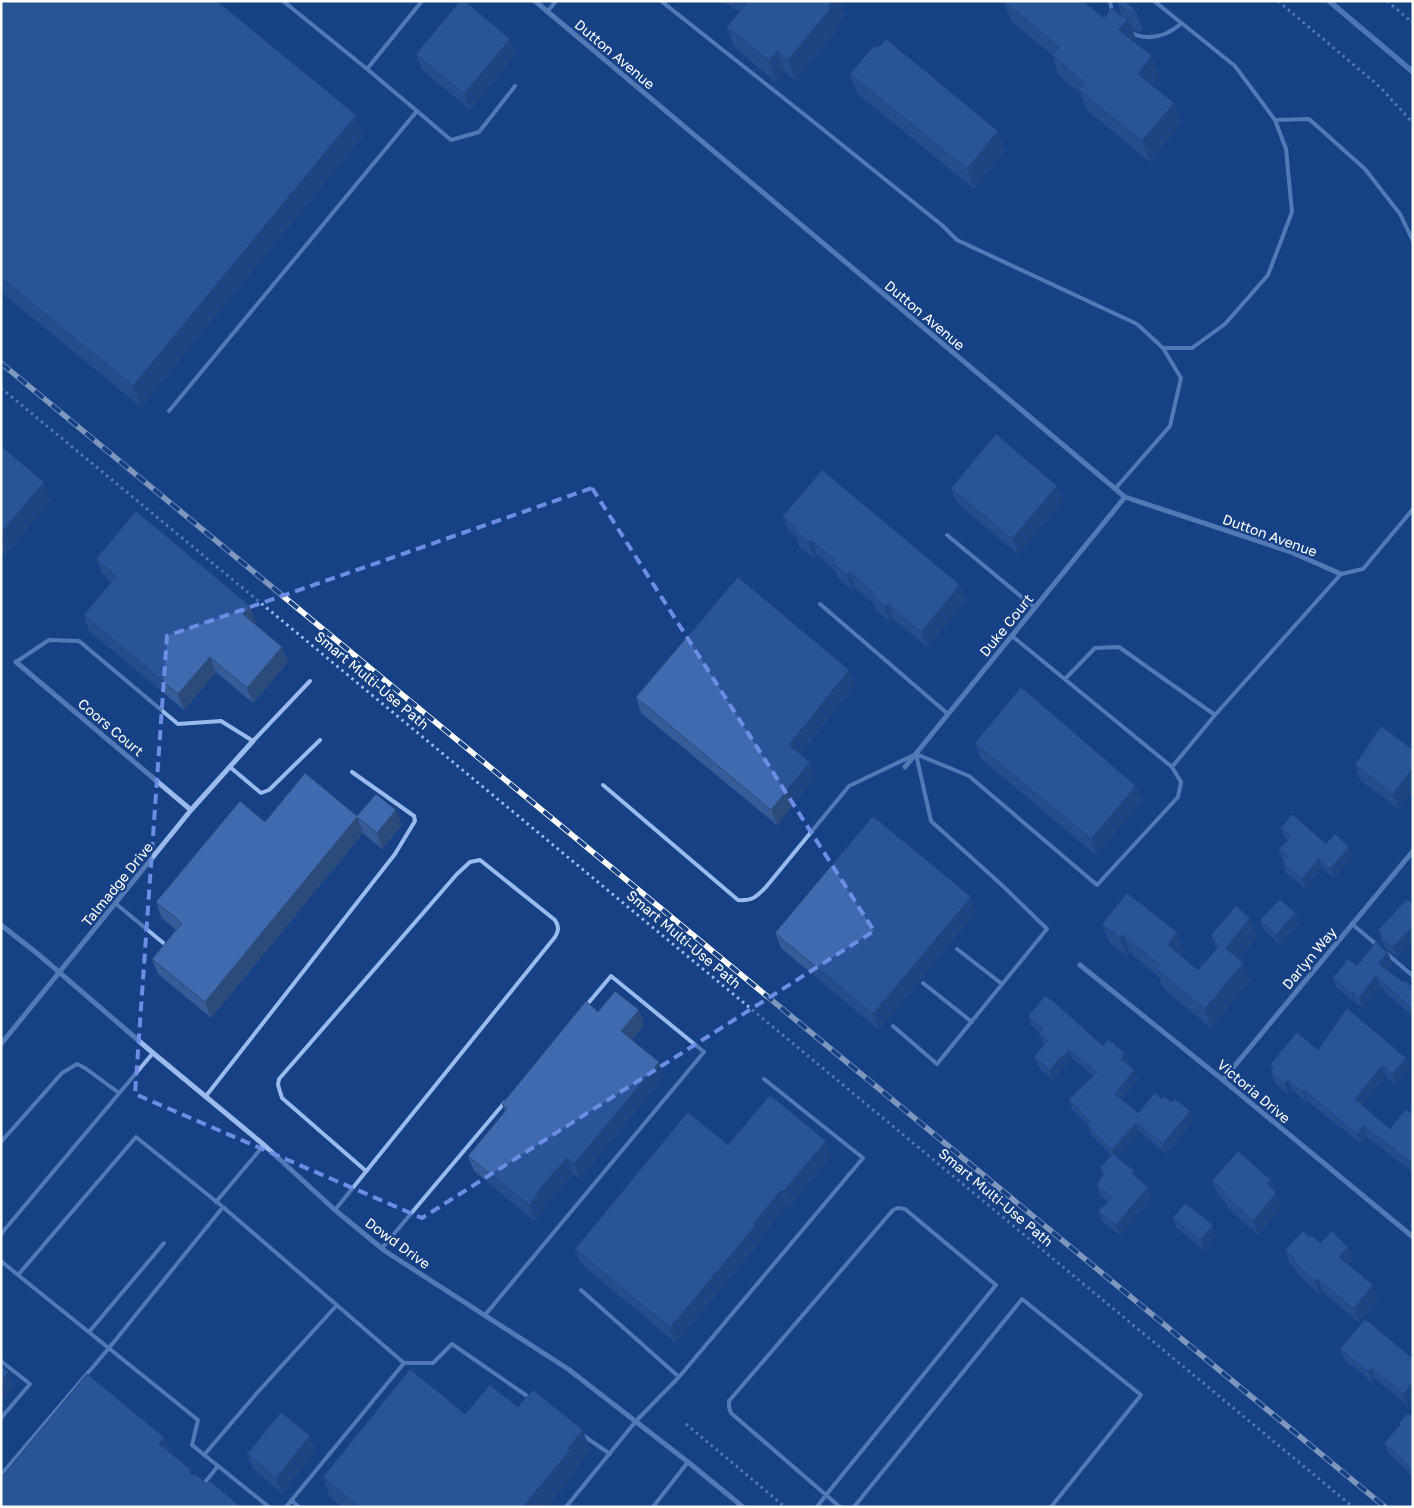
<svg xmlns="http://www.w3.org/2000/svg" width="1414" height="1508" font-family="'Golos Text',sans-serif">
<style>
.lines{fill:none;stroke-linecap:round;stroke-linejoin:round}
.stream{stroke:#8cb6f0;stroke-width:5.5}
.path{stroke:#9abced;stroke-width:3;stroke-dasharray:2.5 4;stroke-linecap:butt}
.service{stroke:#9abced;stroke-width:4}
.minor{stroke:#9abced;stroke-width:5}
.rail-casing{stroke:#fff;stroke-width:5.5}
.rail{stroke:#164185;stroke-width:4;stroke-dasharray:11;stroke-linecap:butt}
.wall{fill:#355c96}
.shaded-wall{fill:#2b4b7a}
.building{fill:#3e6baf;stroke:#2b4b7a}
.marked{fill:none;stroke:#6c8ce6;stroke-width:4;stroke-dasharray:10 6;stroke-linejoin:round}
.labels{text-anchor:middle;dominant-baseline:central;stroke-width:4.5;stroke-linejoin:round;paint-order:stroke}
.street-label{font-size:14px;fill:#fff;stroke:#164185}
</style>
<rect width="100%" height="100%" fill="#164185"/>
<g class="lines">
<!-- stream -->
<path class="stream" d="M1329,1L1413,72"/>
<!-- path -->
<path class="path" d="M1278,1L1380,87L1413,123
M1387,1L1413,23
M1,388L1353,1507
M686,1424L785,1507"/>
<!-- service -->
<path class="service" d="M283,1L367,69L422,1
M661,1L805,115L943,226L957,240L1137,324L1163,348
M1110,1L1112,12
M547,12L556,1
M1129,32C1149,42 1166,37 1182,23
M417,111L451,140L479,132L515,86
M1275,120L1309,119L1365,169L1400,214L1413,241
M169,411L417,111L367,69
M1115,489L1170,426L1181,378L1163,348H1192L1225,324L1268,275L1292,212L1286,149L1275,120L1235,66L1154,1
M947,535L1035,608
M820,604L948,714
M16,662L49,640L79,641L178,724L221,721L253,741L310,681
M1065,679L1095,648L1119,647L1215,715
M230,767L261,793L269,790L320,740
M1172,767L1215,715L1341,574L1363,569L1413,509
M603,785L738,900C753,901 756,897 766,887L849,786L916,754L969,776L1097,885L1178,797L1181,782L1172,767L1012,636
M115,903L167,946
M1352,924L1377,945
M957,949L1002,984
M1386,953L1413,976
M923,983L972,1022
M893,1026L937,1064L1047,929L1004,887L931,821L916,754
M206,1096L395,854L415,821L414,816L352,772
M1,1142L62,1073L77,1064L85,1068L119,1093
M216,1202L264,1145
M335,1210L555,937C559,930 559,927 555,920L480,860L470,862L457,874L279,1079L278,1085L282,1098L366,1171
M1,1234L153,1053
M382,1248L505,1102
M1,1261L18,1275
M581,1290L679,1377
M485,1315L704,1052L611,976L585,1007
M89,1332L164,1243
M1,1361L30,1384L1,1418
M404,1363H433L452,1344L530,1398
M581,1434L610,1454
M204,1455L257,1393L337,1305
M1,1475L109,1348L223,1207
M202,1486L218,1466
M291,1500L299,1507
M269,1507L192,1445L198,1420L18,1275L136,1137L223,1207L404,1363L286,1507
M566,1507L636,1421L679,1377L863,1158L764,1079
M653,1507L688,1462
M817,1507L826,1495L996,1285L905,1209L898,1208L893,1210L729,1401V1407L731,1413L826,1495L840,1507
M854,1507L1022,1299L1141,1395L1051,1507"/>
<!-- minor -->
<path class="minor" d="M535,1L1125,497L1291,552L1341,574
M16,662L191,810
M905,767L1125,497
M1,925L38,954L153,1053L264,1145L335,1210L385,1251L568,1369L688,1462L743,1507
M1080,965L1223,1080L1413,1237
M1,1044L191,810L253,741
M1223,1080L1413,851"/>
<!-- rail casing -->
<g class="rail-casing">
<path id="rail" d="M1,363L1385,1507"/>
</g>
<!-- rail -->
<use href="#rail" class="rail"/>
</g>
<!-- wall -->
<path class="wall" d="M1,1L363,136L141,407L1,292Z
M720,1H840L845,15L837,25L838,29L795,80L785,72L776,82L734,47L727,27L739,12L727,3L725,5Z
M1003,1L1104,18L1119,15L1122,16L1117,2L1135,10L1143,30L1139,32L1132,29L1136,39L1134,41L1159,76L1152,85L1174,103L1181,123L1150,162L1087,110L1080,93L1059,76L1052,55L1011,21Z
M416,54H516L470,110L422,70Z
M850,74L1005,151L974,189L858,94Z
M1,446L51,500L6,554L1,550Z
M951,488L1063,501L1018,554L957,503Z
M783,516L966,601L927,647L894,620L891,623L876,610L873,603L855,588L853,591L838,578L835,571L817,555L814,558L799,546L797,538L789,532Z
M96,559L256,622L254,623L282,647L288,662L253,703L216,672L184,710L89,631L84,615L111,582L102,574Z
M855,685L800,754L810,762L815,777L777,825L641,713L636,697Z
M1381,726L1399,809L1360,780L1355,765Z
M975,743L1136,786L1142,801L1096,855L980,758Z
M357,816L402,825L382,849L363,833L211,1018L158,974L152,959L176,930L162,918L156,902L265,822Z
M1281,828L1326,844L1352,856L1334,879L1322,868L1305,889L1286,873L1283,863L1284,861L1283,860L1279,850L1288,840L1284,837Z
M1413,904V940L1397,957L1384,947L1378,930Z
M976,912L879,1030L781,948L775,933Z
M1260,920L1299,923L1280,945L1264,930Z
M1102,924L1184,951L1180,955L1198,970L1217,949L1211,935L1257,937L1239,959L1250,981L1211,1028L1163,988L1159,977L1130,953L1127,956L1109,942Z
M1388,953L1392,963L1386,969L1403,982L1413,988V1017L1380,987L1363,1008L1355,1002L1354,1003L1337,988L1333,978Z
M639,1010L644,1025L632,1040L664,1077L580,1179L573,1174L543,1207L544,1210L534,1221L474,1171L468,1156L505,1112L502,1104L598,1012Z
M1028,1016L1103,1046L1125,1053L1129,1063L1128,1064L1138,1079L1122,1099L1138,1113L1162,1099L1172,1102L1190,1111L1193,1121L1166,1154L1140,1132L1117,1157L1137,1178L1148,1187L1152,1198L1120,1235L1102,1221L1098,1211L1108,1202L1100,1196L1097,1185L1103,1175L1111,1155L1090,1134L1087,1124L1072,1109L1069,1099L1093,1076L1073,1059L1067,1065L1066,1064L1053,1080L1038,1066L1034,1057L1044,1045L1043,1043L1039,1034L1040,1033L1031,1025Z
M1318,1050L1406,1058L1410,1068L1395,1084L1386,1076L1362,1105L1390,1129L1413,1113V1172L1367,1137L1361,1144L1307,1101L1306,1102L1292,1090L1288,1094L1275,1083L1271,1072L1272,1071L1270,1065Z
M826,1141L831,1156L789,1207L787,1205L760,1238L761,1241L676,1343L581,1264L575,1249L728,1145Z
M1271,1180L1281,1208L1258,1235L1228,1208L1225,1202L1218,1195L1212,1181Z
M1173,1218L1216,1236L1204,1251L1177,1228Z
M1309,1237L1320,1243L1348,1247L1353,1260L1349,1265L1378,1299L1359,1322L1323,1292L1320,1295L1297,1273L1295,1269L1290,1264L1285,1250Z
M1340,1349L1413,1359V1398L1407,1405L1375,1378L1372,1382L1344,1359Z
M518,1407L590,1450L576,1468L577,1470L547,1507H342L330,1497L323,1477L465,1414Z
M1413,1417V1477L1388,1453L1384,1443L1400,1426L1399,1423Z
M316,1451L282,1493L253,1469L247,1454Z"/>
<!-- shaded-wall -->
<path class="shaded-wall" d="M724,1H727V3L725,5Z
M833,1H840L845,15L837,25L838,29L795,80L788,60Z
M1128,19L1136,39L1127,50L1119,30Z
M510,39L516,54L470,110L464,94Z
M777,52L785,72L776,82L769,61Z
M1152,56L1159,76L1145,94L1138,74Z
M1174,103L1181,123L1150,162L1142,141Z
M356,115L363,136L141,407L133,386Z
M998,131L1005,151L974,189L967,169Z
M44,482L51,500L6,554L1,541V533Z
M1057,486L1063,501L1018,554L1012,539Z
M811,540L817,555L814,558L809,543Z
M850,572L855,588L853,591L847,575Z
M960,585L966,601L927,647L921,632Z
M888,604L894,620L891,623L885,607Z
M250,606L256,622L249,630L243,614Z
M282,647L288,662L253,703L247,688Z
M210,657L216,672L184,710L178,694Z
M849,670L855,685L794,760L789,745Z
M810,762L815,777L777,825L771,810Z
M1413,768V790L1399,809L1393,794Z
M1136,786L1142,801L1096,855L1091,839Z
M396,810L402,825L382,849L377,833Z
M357,817L363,833L211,1018L205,1002Z
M1349,847L1352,856L1334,879L1330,869Z
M1319,859L1322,868L1305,889L1302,879Z
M971,897L976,912L879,1030L873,1014Z
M1295,913L1299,923L1280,945L1276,935Z
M1250,918L1257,937L1233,966L1226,948Z
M1412,927L1413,930V940L1397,957L1393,947Z
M1177,932L1184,951L1174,963L1168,945Z
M1123,935L1130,953L1127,956L1120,938Z
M1388,953L1392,963L1382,973L1378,963Z
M1243,963L1250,981L1211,1028L1205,1009Z
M1376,976L1380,987L1363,1008L1359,998Z
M1352,992L1355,1002L1354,1003L1351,993Z
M639,1010L644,1025L627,1046L621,1031Z
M1069,1050L1073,1059L1067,1065L1064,1056Z
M1125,1053L1129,1063L1124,1069L1121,1059Z
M1063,1055L1066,1064L1053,1080L1050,1070Z
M1406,1058L1410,1068L1395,1084L1392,1074Z
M659,1062L664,1077L580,1179L574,1164Z
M1382,1066L1386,1076L1358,1109L1355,1099Z
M1134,1070L1138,1079L1119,1103L1115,1094Z
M1288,1080L1292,1090L1288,1094L1285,1084Z
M1304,1090L1307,1101L1306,1102L1302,1092Z
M1190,1111L1193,1121L1166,1154L1163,1144Z
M1136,1123L1140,1132L1115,1159L1112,1150Z
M1364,1126L1367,1137L1361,1144L1357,1134Z
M826,1141L831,1156L789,1207L783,1192Z
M567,1158L573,1174L543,1207L544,1210L534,1221L529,1205L537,1192Z
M1271,1180L1281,1208L1258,1235L1253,1221L1267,1183Z
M1148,1187L1152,1198L1120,1235L1116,1225Z
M781,1190L787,1205L760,1238L761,1241L676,1343L670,1328L753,1224Z
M1213,1225L1216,1236L1204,1251L1200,1240Z
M1348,1247L1353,1260L1344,1270L1339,1257Z
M1318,1279L1323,1292L1320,1295L1315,1281Z
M1373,1285L1378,1299L1359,1322L1354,1309Z
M1372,1368L1375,1378L1372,1382L1368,1372Z
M9,1372L14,1387L1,1403V1381Z
M1413,1383V1398L1407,1405L1403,1394Z
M583,1430L590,1450L576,1468L577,1470L547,1507H523Z
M310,1436L316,1451L282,1493L276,1478Z
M164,1437L171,1456L159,1444Z"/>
<!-- building -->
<path class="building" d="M1,1H217L356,115L133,386L1,278Z
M460,1H465L510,39L464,94L416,54Z
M743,1H833L828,6L831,8L788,60L777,52L769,61L727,27L746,4Z
M1003,1H1083L1104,18L1112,8L1119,15L1128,19L1119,30L1152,56L1138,74L1174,103L1142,141L1079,90L1085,83L1052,55L1059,47Z
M1118,1H1125L1135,10L1132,12L1123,8L1117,2Z
M886,39L998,131L967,169L850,74L873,47L880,46Z
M996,434L1057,486L1012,539L951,488Z
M1,446L44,482L1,533Z
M822,470L960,585L921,632L888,604L885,607L871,595L873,592L850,572L847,575L832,563L835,560L811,540L809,543L794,530L796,527L783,516Z
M136,511L250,606L243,614L282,647L247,688L210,657L178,694L84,615L116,576L96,559Z
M738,577L849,670L789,745L810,762L771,810L636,697Z
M1021,687L1136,786L1091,839L975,743Z
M1381,726L1413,750V768L1393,794L1355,765Z
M305,773L357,816L376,794L396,810L377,833L357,817L205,1002L152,959L182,923L156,902L240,801L265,822Z
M1292,814L1326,844L1335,834L1349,847L1330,869L1319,859L1302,879L1283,863L1288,857L1279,850L1291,836L1281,828Z
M873,816L971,897L873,1014L775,933Z
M1127,893L1177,932L1168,945L1198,970L1219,946L1211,935L1236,906L1250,918L1226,948L1243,963L1205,1009L1156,969L1160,965L1123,935L1120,938L1102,924Z
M1280,899L1295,913L1276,935L1260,920Z
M1407,899L1413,904V928L1412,927L1393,947L1380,936L1382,934L1378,930Z
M1376,942L1388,953L1378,963L1403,982L1405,981L1413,988V1010L1376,976L1359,998L1352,992L1351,993L1333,978L1348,959L1357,966Z
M615,991L639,1010L621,1031L659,1062L574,1164L567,1158L537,1192L538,1194L529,1205L468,1156L507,1109L502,1104L586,1001L598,1012Z
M1045,996L1053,1001L1103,1046L1108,1039L1125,1053L1121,1059L1134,1070L1115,1094L1138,1113L1155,1093L1162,1099L1164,1096L1172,1102L1175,1099L1190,1111L1163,1144L1136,1123L1112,1150L1087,1125L1090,1122L1069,1099L1097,1073L1069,1050L1064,1056L1063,1055L1050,1070L1034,1057L1047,1041L1039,1034L1043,1029L1028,1016Z
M1347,1008L1406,1058L1392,1074L1382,1066L1355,1099L1390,1129L1406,1109L1412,1114L1413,1113V1164L1364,1126L1357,1134L1304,1090L1302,1092L1288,1080L1285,1084L1271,1072L1274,1068L1270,1065L1297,1032L1318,1050Z
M770,1095L826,1141L783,1192L781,1190L753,1224L755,1226L670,1328L575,1249L688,1112L728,1145Z
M1238,1151L1271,1180L1267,1183L1276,1193L1253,1221L1223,1194L1225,1192L1212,1181Z
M1113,1154L1134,1171L1132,1174L1148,1187L1116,1225L1098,1211L1112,1198L1097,1185L1103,1175L1100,1167Z
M1185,1203L1213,1225L1200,1240L1173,1218Z
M1303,1231L1309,1237L1312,1236L1320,1243L1332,1231L1348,1247L1339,1257L1373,1285L1354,1309L1318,1279L1315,1281L1292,1260L1294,1258L1285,1250Z
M1365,1319L1413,1359V1383L1403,1394L1372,1368L1368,1372L1340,1349Z
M1,1366L9,1372L1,1381Z
M410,1369L465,1414L490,1385L518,1407L533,1390L583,1430L568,1448L570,1450L523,1507H359L323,1477Z
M87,1374L164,1437L159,1444L190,1469V1474L192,1475L195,1474L207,1484L210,1481L241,1507H1V1478Z
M281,1412L310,1436L276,1478L247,1454Z
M1408,1413L1413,1417V1467L1411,1469L1384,1443L1400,1425L1399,1423Z"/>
<!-- marked area -->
<path d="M0 0H1414V1508H0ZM592,488L874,931L422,1218L135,1094L167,636Z" fill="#164185" fill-opacity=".55" fill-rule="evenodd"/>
<path class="marked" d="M592,488L874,931L422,1218L135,1094L167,636Z"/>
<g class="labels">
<!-- street labels -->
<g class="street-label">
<text transform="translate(615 54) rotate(40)">Dutton Avenue</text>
<text transform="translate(925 315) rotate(40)">Dutton Avenue</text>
<text transform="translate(1270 535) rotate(20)">Dutton Avenue</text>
<text transform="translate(1006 625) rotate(-51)">Duke Court</text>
<text transform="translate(372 680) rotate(40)">Smart Multi-Use Path</text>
<text transform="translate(111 727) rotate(40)">Coors Court</text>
<text transform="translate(117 884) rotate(-51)">Talmadge Drive</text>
<text transform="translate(684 939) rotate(40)">Smart Multi-Use Path</text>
<text transform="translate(1309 958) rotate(-50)">Darlyn Way</text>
<text transform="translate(1254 1091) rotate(40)">Victoria Drive</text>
<text transform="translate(996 1197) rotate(40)">Smart Multi-Use Path</text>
<text transform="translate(398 1243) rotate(36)">Dowd Drive</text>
</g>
</g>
<!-- border -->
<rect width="1414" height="1508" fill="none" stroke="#ffffff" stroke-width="5"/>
</svg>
